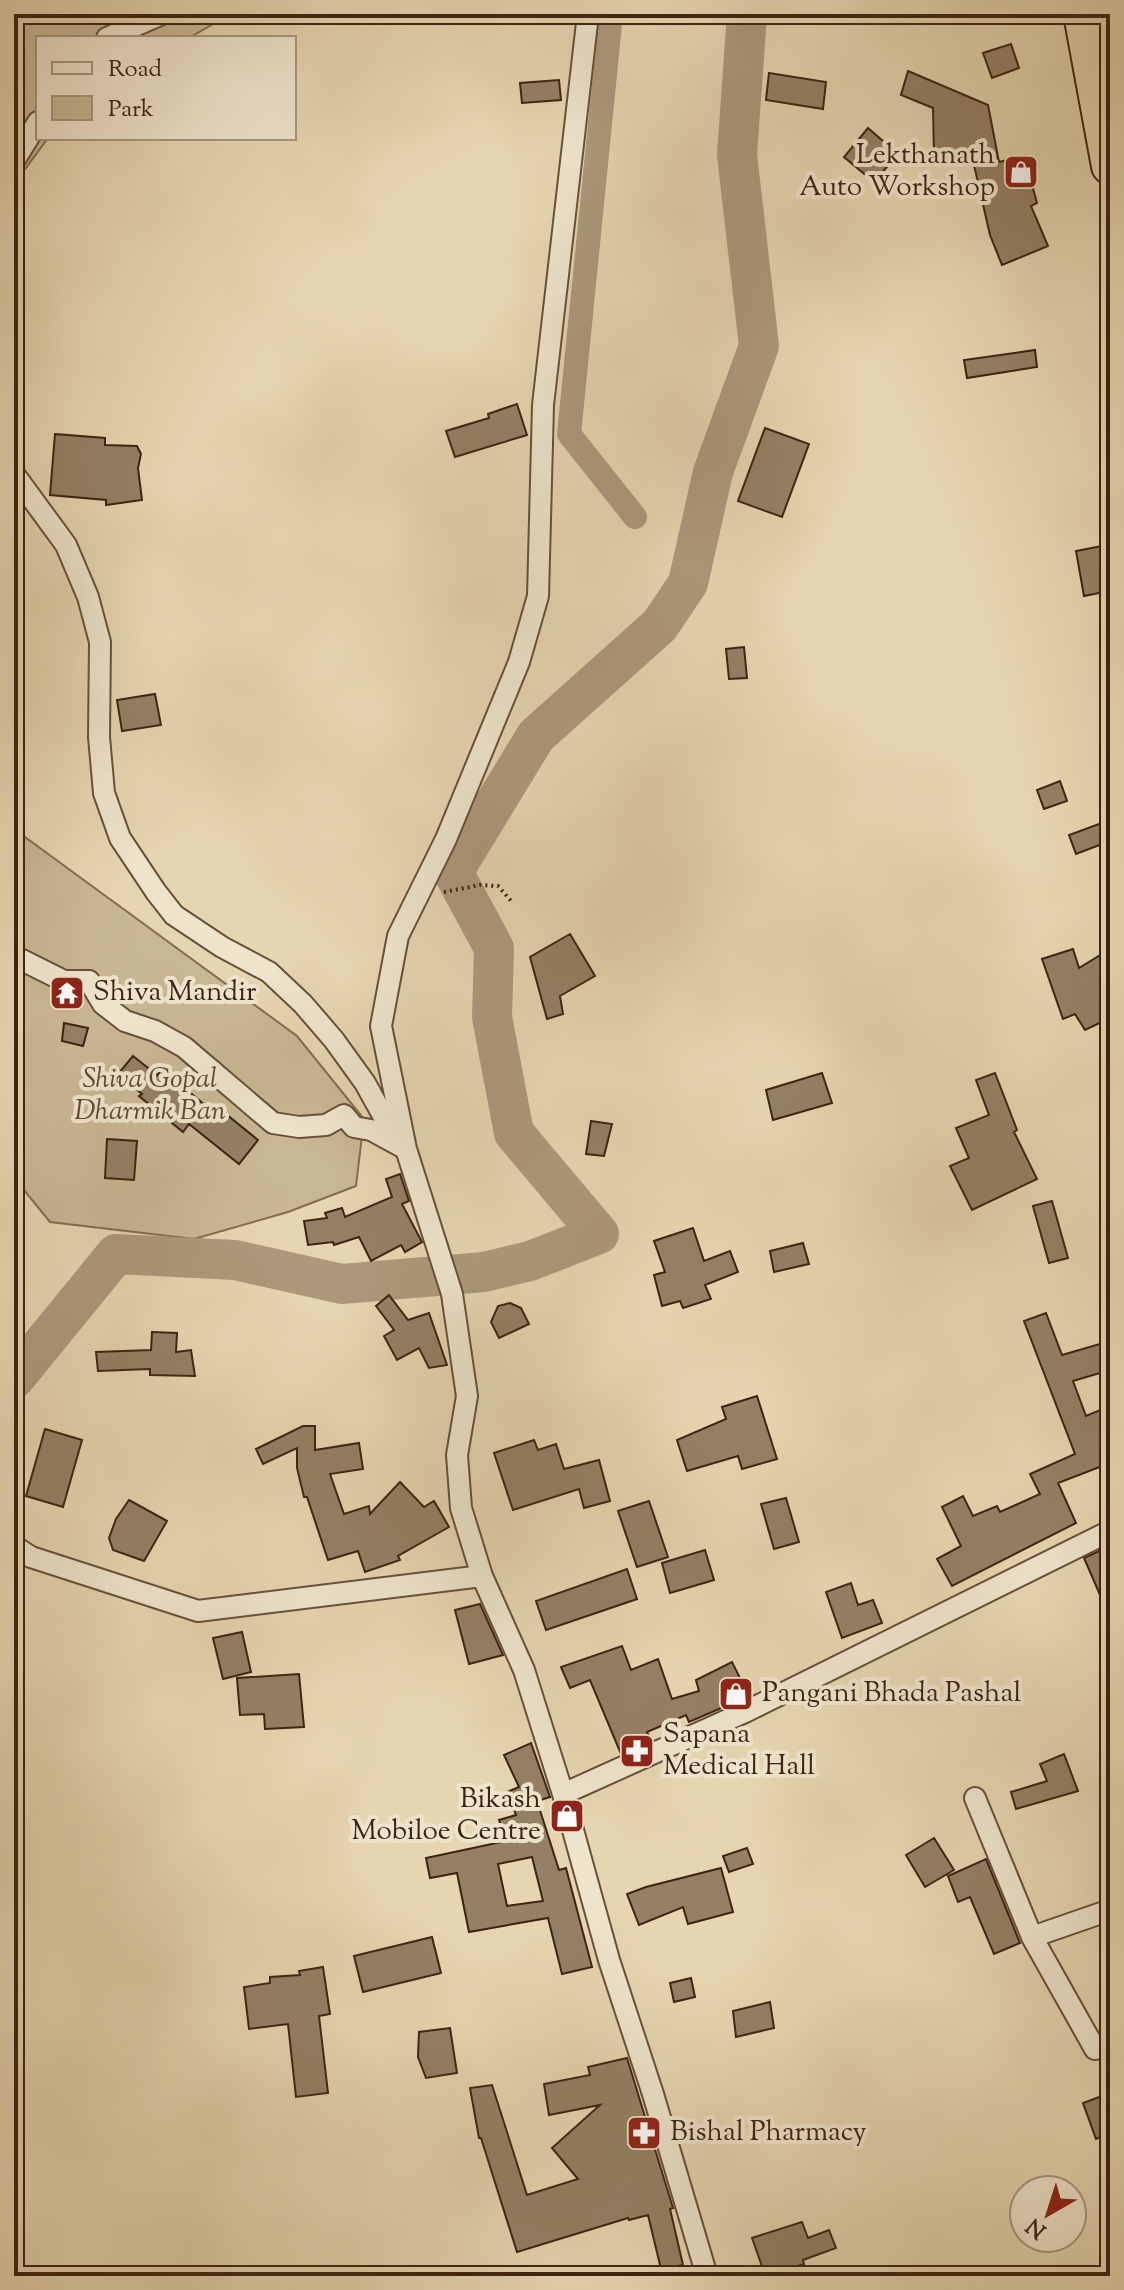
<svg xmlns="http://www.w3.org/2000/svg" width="1124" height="2290" font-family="'Sorts Mill Goudy',serif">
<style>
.green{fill:#c8b795;stroke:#826d54;stroke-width:2}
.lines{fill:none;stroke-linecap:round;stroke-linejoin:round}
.canal{stroke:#ac987b;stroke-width:24}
.river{stroke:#ac987b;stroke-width:40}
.building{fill:#948065;stroke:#3d2314;stroke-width:2;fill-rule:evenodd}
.street-casing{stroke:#67503b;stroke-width:24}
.highway-casing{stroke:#3d2314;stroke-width:40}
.path{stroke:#3d2314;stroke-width:4;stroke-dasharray:2 4;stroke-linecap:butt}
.street{stroke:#eee4cc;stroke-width:20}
.highway{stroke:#e5d5b0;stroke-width:36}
.labels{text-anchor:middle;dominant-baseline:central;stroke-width:8;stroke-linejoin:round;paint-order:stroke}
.poi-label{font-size:28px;fill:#3d2314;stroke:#eee4cc;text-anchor:start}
.park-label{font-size:28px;font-style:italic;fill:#604834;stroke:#eee4cc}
</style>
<rect width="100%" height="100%" fill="#e5d5b0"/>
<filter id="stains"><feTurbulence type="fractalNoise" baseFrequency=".0025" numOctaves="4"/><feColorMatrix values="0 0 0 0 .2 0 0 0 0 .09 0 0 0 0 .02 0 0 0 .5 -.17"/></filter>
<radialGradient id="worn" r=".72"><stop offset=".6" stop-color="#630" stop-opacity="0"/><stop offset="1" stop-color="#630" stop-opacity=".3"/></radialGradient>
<!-- green -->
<path class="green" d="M14,14H230L189,38H38V138H48L14,184Z
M14,829L297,1036L364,1119L356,1186L288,1212L194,1239L50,1222L14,1178Z"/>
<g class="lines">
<!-- canal -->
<path class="canal" d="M611,14L569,434L635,517"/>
<!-- river -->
<path class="river" d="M14,1379L116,1254L235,1260L342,1284L484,1272L530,1261L599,1234L514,1133L492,1017L494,948L453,872L536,736L660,625L688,583L713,472L759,346L737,155L747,14"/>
</g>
<!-- building -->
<path class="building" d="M1011,44L1019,68L992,78L983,53Z
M908,71L988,105L999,162L1024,156L1037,203L1031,206L1048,246L1002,265L990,235L974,165L934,154L933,108L901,95Z
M769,73L826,82L823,109L766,100Z
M559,80L561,100L522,103L520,83Z
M868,128L898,154L874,182L844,157Z
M1035,350L1037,367L967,378L964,360Z
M517,404L527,435L455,457L446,431L489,418L488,414Z
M765,428L809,444L782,517L738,501Z
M55,434L105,438V445L137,446L141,454L138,468L142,500L106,505V500L50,495Z
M1102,546L1109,591L1084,596L1076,551Z
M744,647L747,678L729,679L726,649Z
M155,694L161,725L122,731L117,700Z
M1060,781L1067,801L1044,809L1037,790Z
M1110,820V841L1076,854L1069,835Z
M570,934L595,976L560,996L563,1014L547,1019L530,957Z
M1073,949L1079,968L1110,949V1018L1085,1030L1075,1014L1063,1019L1042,959Z
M64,1023L88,1028L83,1046L62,1041Z
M133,1056L157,1075L162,1069L212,1111L216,1106L258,1140L239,1164L189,1124L183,1132L139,1096L142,1094L118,1074Z
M822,1073L832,1103L773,1120L766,1090Z
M995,1073L1017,1130L1014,1132L1037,1179L972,1210L950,1166L969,1158L956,1128L989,1115L976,1080Z
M591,1121L612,1124L604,1156L586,1154Z
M107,1139L137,1141L134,1180L105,1178Z
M400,1174L409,1201L402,1204L422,1242L405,1252L401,1245L371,1261L359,1237L334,1245L333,1242L308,1245L304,1221L327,1218L325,1213L342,1208L345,1217L392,1197L386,1179Z
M1052,1201L1068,1258L1049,1263L1033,1206Z
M693,1228L704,1261L730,1251L738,1272L705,1285L711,1299L683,1308L680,1301L662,1306L654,1275L665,1272L654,1241Z
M803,1243L809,1264L774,1272L770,1251Z
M389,1295L408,1320L429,1313L447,1365L429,1368L419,1348L397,1360L384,1336L394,1330L376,1306Z
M510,1303L521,1308L529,1324L499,1338L491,1322L498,1306Z
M1046,1313L1062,1355L1110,1341V1370L1073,1381L1086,1416L1110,1406V1463L1058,1483L1076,1523L952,1586L937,1559L961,1546L942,1507L963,1496L973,1516L997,1506L1000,1512L1040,1494L1030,1474L1075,1454L1024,1321Z
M152,1332L177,1333L176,1352L191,1350L195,1376L150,1375V1369L98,1371L96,1352L151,1350Z
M757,1396L777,1459L742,1469L738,1456L687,1471L677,1440L726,1419L722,1407Z
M303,1426H315V1450L359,1443L363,1469L330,1474L344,1514L369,1506L370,1514L400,1482L424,1507L434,1501L449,1527L398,1556L400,1560L365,1572L358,1551L328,1560L307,1497H304L297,1468V1448L263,1464L256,1449Z
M45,1429L82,1440L63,1507L26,1496Z
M534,1440L538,1450L556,1444L564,1469L599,1460L610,1501L584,1508L579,1489L513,1510L494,1453Z
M786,1498L799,1542L774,1549L761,1504Z
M129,1500L167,1521L144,1561L113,1550L109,1538L116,1519Z
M649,1501L668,1557L637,1567L618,1511Z
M1110,1546V1618L1084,1558Z
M705,1550L714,1580L670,1593L662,1563Z
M627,1569L637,1599L546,1630L536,1601Z
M851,1583L858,1605L873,1600L882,1623L842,1638L826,1592Z
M480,1604L503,1655L469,1664L455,1610Z
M242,1632L251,1672L223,1679L213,1638Z
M622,1646L631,1670L658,1659L672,1699L699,1691L696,1680L732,1662L749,1696L689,1722L686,1715L647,1732L651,1740L621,1754L590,1680L570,1688L561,1667Z
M299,1674L304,1727L265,1729L264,1714L240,1715L237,1678Z
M531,1743L550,1797L537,1801L559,1870L566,1868L592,1967L562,1974L548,1918L469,1932L457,1873L430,1878L426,1858L506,1841L499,1820L516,1815L507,1792L519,1787L504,1755ZM532,1857L543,1901L507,1906L498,1864Z
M1064,1754L1078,1791L1016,1809L1011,1792L1047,1781L1040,1764Z
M934,1838L954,1870L925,1887L906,1855Z
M747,1848L753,1864L729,1872L723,1856Z
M986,1859L1020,1943L994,1954L970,1897L958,1902L948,1876Z
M721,1868L733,1912L688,1924L683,1907L639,1925L627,1894L646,1887Z
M432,1937L441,1973L363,1992L354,1956Z
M323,1967L330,2014L319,2016L328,2093L296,2097L288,2024L249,2029L244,1987L270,1983V1977L300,1975L299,1971Z
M691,1978L695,1997L674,2002L670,1983Z
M770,2002L774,2028L736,2037L733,2011Z
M450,2028L457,2073L426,2078L418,2057L419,2032Z
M627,2058L673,2208L670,2209L683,2265L661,2269L648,2215L629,2220L628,2218L517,2252L481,2138H479L470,2088L492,2085L527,2195L578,2179L552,2148L600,2105L549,2115L544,2084L590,2075L588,2067Z
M1110,2093V2133L1096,2139L1083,2103Z
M802,2222L808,2238L829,2230L836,2248L803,2260L804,2264L774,2274L771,2267L763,2269L752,2238Z"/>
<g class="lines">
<!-- street casing -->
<g class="street-casing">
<path id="street" d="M107,38L162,14
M14,161L38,122
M14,474L66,545L88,597L100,642L99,737L104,793L120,838L156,892L174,915L222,947L269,972L303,1004L334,1040L365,1083L391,1130L406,1149L371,1130L354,1127L344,1115L326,1125L299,1127L273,1123L184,1047L155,1031L125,1021L103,1004L89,981H64L22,960H14
M14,1546L31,1557L198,1611L482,1576L524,1670L563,1794L609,1960L653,2094L707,2276
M482,1576L461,1508L457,1455L467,1396L452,1294L406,1149L381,1026L398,936L446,839L519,662L538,596L543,405L588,14
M563,1794L745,1712L1110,1531
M975,1798L1032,1937
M1095,2049L1032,1937L1110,1910"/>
</g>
<!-- highway casing -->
<g class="highway-casing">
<path id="highway" d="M1082,14L1110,166"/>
</g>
<!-- path -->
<path class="path" d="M444,892L480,885L498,886L512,902"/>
<!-- street -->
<use href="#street" class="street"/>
<!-- highway -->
<use href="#highway" class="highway"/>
</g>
<!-- icons -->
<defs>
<g id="shop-square" transform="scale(1.8)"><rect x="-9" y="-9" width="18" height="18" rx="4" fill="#8f2418" stroke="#eee4cc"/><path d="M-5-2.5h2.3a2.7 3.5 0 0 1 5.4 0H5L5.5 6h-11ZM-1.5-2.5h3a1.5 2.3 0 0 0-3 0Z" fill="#fff"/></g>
<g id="temple-square" transform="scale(1.8)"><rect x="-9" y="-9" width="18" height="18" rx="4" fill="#8f2418" stroke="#eee4cc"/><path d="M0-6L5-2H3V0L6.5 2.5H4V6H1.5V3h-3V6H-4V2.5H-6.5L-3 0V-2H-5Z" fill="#fff"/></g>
<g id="pharmacy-square" transform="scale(1.8)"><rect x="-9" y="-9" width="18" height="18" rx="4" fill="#8f2418" stroke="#eee4cc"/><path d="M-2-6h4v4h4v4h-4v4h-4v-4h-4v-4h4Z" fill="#fff"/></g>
</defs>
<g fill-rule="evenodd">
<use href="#shop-square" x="1021" y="172"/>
<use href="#temple-square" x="67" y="993"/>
<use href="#shop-square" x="736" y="1694"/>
<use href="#pharmacy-square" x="637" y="1751"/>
<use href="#shop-square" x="567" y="1816"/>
<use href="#pharmacy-square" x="644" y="2133"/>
</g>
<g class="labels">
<!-- poi labels -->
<g class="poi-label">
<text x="995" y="156" text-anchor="end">Lekthanath<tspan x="995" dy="32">Auto Workshop</tspan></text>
<text x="93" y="993">Shiva Mandir</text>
<text x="762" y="1694">Pangani Bhada Pashal</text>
<text x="663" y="1735">Sapana<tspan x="663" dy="32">Medical Hall</tspan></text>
<text x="541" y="1800" text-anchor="end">Bikash<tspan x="541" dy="32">Mobiloe Centre</tspan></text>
<text x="670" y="2133">Bishal Pharmacy</text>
</g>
<!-- park labels -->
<g class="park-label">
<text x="150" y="1080">Shiva Gopal<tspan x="150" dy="32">Dharmik Ban</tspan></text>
</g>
</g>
<!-- margin -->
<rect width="1124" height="2290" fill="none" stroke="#e5d5b0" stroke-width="48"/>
<rect x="16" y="16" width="1092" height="2258" fill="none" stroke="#3d2314" stroke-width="4"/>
<rect x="24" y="24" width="1076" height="2242" fill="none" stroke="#3d2314" stroke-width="2"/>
<!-- legend -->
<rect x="36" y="36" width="260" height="104" fill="#eee4cc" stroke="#a79782" stroke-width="2"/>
<rect x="52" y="62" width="40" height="12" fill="#eee4cc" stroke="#a79782" stroke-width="2"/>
<text x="108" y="76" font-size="24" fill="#3d2314">Road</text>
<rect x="52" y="96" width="40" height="24" fill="#c8b795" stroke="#a79782" stroke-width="2"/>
<text x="108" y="116" font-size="24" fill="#3d2314">Park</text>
<!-- north arrow -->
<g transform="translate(1048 2214) rotate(219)"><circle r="38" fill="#eee4cc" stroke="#a79782" stroke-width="2"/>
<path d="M0-6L14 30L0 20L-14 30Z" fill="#8f2418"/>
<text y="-12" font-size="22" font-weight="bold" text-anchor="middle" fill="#3d2314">N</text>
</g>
<rect width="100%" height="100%" filter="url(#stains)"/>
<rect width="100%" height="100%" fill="url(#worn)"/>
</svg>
